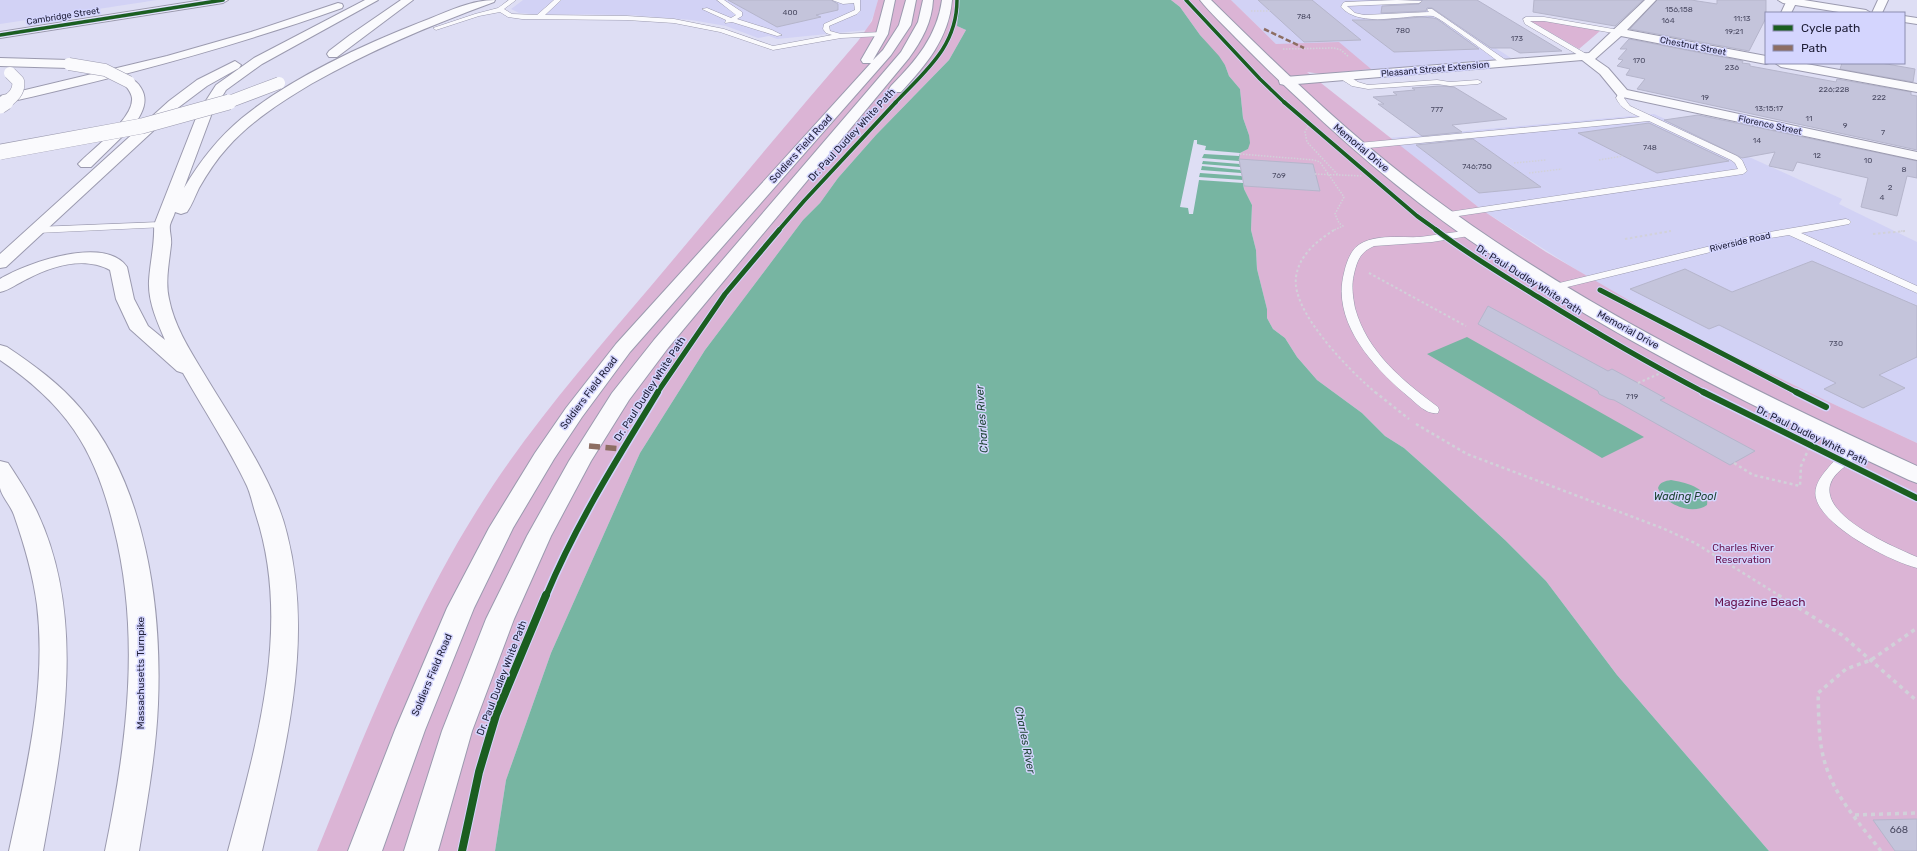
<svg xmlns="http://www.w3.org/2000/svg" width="1917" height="851" font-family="Rubik,sans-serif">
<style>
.built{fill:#d2d2f5}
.green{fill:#dbb4d5}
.water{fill:#77b5a2}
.pier{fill:#dedef4}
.building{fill:#c4c4db;stroke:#b5b5cb}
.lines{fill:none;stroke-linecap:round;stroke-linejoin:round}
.lane-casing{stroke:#9b9aaf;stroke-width:1}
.street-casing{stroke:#9b9aaf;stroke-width:2}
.secondary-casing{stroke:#9b9aaf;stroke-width:2}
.primary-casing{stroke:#9b9aaf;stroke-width:2}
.highway-casing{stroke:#9b9aaf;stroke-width:2}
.path-far3{stroke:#d1d1d9;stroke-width:1.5;stroke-dasharray:1.5 1.5;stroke-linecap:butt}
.path-far2{stroke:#d1d1d9;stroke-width:2;stroke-dasharray:2.5 2.5;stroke-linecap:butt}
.path-far1{stroke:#d1d1d9;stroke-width:2.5;stroke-dasharray:3 3;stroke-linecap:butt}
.path{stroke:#d1d1d9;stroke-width:3.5;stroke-dasharray:4 4;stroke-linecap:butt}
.lane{fill:#fafafd;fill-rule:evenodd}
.street{fill:#fafafd;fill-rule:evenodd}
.secondary{fill:#fafafd;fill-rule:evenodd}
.primary{fill:#fafafd;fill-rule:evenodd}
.highway{fill:#fafafd;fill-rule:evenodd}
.highway-bridge-far1-casing{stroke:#9b9aaf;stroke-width:13;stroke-linecap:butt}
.highway-bridge-casing{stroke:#9b9aaf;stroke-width:16;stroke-linecap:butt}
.highway-bridge-far1{stroke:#fafafd;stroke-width:12}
.highway-bridge{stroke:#fafafd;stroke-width:15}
.quiet-far1{stroke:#8d6e63;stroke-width:2.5;stroke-dasharray:5.5 2.5;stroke-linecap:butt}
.quiet{stroke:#8d6e63;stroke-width:5.5;stroke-dasharray:11 5.5;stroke-linecap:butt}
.cycleway-far4-casing{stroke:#d4d5fe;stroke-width:5}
.cycleway-far3-casing{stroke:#d4d5fe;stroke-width:5.5}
.cycleway-far2-casing{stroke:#d4d5fe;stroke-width:7}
.cycleway-far1-casing{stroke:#d4d5fe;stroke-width:9}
.cycleway-casing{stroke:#d4d5fe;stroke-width:10}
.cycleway-far4{stroke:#1b5e20;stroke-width:3.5}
.cycleway-far3{stroke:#1b5e20;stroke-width:4}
.cycleway-far2{stroke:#1b5e20;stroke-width:5}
.cycleway-far1{stroke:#1b5e20;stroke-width:6}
.cycleway{stroke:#1b5e20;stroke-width:8}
.labels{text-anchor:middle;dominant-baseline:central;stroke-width:3;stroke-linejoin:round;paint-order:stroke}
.number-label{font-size:8px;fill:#4c4c64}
.far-street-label{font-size:9px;fill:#21213a;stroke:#d4d5fe}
.street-label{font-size:10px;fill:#21213a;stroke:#d4d5fe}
.park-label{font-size:10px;fill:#66114c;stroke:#d4d5fe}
.near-number-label{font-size:10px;fill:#4c4c64}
.water-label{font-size:11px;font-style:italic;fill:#1d4433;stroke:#d4d5fe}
.near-park-label{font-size:12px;fill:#66114c;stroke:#d4d5fe}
</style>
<rect width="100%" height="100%" fill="#dedef4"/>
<!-- built -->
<path class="built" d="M0,0H157L0,24Z
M523,0H878L875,12L867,30L777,39L769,36L758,38L726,26L691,20L630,15L531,14L519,13L511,9Z
M1231,0H1439L1451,19L1511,58L1321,74L1276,44Z
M1654,114L1842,199L1839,204L1917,242V443L1829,402L1699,339L1591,279L1482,210L1389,138Z"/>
<!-- green -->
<path class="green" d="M878,0H959L957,26L966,30L949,60L876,135L838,178L820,203L803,220L705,350L640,453L551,653L506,780L495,851H317C363,738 411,616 476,512C526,431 589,359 651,286C720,204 788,122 858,41L872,21Z
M1171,0H1231L1276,44L1339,42L1371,69L1321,74L1307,72L1482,210L1546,252L1644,309L1699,339L1829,402L1917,443V851H1769L1617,675L1546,581L1505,540L1431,472L1404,448L1385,436L1362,413L1317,380L1297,357L1285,338L1273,329L1267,318V309L1257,269L1256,250L1251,230L1252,205L1244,189L1239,161L1240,153L1248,149L1249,135L1243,118L1240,89L1229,76L1225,65L1200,35L1180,7Z
M1538,19L1600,31L1579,49L1530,21V20Z"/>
<!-- water -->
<path class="water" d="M959,0H1171L1180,7L1200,35L1219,56L1225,65L1229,76L1240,89L1243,118L1249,135L1250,143L1248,149L1240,153L1239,161L1244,189L1252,205L1251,230L1256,250L1257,269L1267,309V318L1273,329L1285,338L1297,357L1317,380L1362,413L1385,436L1404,448L1431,472L1505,540L1546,581L1617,675L1769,851H495L506,780L551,653L640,453L705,350L803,220L820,203L838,178L876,135L949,60L966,30L957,26Z
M1467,337L1644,437L1602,458L1427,354Z
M1671,480C1684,482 1710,488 1707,505C1692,516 1664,504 1658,488C1660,482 1665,481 1671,480Z"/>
<!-- pier -->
<path class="pier" d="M1194,140H1197V144L1206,146L1205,150L1240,153L1239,156L1204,154L1202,158L1239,161L1240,164L1203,161L1202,164L1240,167L1241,170L1202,166L1201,170L1241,173L1242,176L1200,173L1199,177L1243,180V183L1199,180L1193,214H1189L1188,208L1180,207Z"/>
<!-- building -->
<path class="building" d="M728,0H831L838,4V10L816,15L821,17L777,27Z
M1258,0H1312L1361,40L1304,42Z
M1423,0H1477L1562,51L1520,53L1511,48H1491L1432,8H1427L1426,11L1381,13L1382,6L1419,4Z
M1534,0H1643L1615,26L1533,12Z
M1657,0H1691L1717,4V0H1766V18L1749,51L1630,29Z
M1422,17L1433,18L1437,19L1479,49L1394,52L1352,20H1384Z
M1629,39L1743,61L1742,63L1750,64V66L1836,82L1837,79L1911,92V95L1917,96V150L1637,89L1645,79L1626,75L1630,69L1617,66L1623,60L1618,59L1627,49H1620Z
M1842,63H1881L1915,69L1913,82L1840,69Z
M1440,86L1454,87L1507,119L1452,125L1462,132L1422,136L1378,104H1384L1373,97L1397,95L1393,92L1415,90L1412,88Z
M1698,115L1917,161V178L1907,176L1897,216L1861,207L1868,178L1797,162L1793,171L1769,166L1775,152L1742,158L1664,120Z
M1649,123L1729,161L1657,173L1578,133Z
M1473,139L1541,187L1479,193L1416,145Z
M1239,159L1313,164L1320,191L1244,186Z
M1812,261L1917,306V357L1879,375L1905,388L1863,408L1824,389L1836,383L1719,325L1709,329L1630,289L1685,269L1732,292Z
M1488,306L1608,371L1612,369L1638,383L1665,398L1660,400L1755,451L1730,465L1614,400L1609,399L1599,394L1598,391L1478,324Z
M1917,819V851H1895L1873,820Z"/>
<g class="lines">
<!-- lane casing -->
<g class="lane-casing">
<path id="lane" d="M509,0H516L504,9L512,14L537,15L554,0H561L545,15L627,16L674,19L724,29L773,46L832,35L826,33L823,29L824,24L855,10L854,3L843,4L832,0H860V11L857,14L829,26L830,31L841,34L882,32L885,34L882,36L841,38L773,50L720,32L674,23L627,20L522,19L508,17L500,12L479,16L436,30L433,28L475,14L498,8Z
M717,0H724L742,12V16L737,19L772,30L782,35L777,36L732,22L725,23L726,20L702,9L707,8L731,18L736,15Z
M1397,0L1422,1L1419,3L1347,6L1355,13L1364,15L1429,12L1427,10L1428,9H1432L1510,63L1503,65C1494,58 1439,17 1433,16C1405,14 1361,29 1341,7L1343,3L1345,2Z
M1526,17H1544L1619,30L1622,32L1619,34L1544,21H1530L1588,55L1589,57L1585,59L1525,24L1523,19Z
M1341,75H1347L1358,82L1368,85L1437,80L1450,82L1478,80L1482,82L1478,84L1450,86L1437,84L1368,89L1352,86L1341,79Z
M1620,91L1627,93L1624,98L1630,106L1737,156L1742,160L1747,171L1743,174L1445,218L1442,217L1440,215L1442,213L1738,169L1735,163L1731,160L1649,121L1358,149L1354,146L1358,143L1640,117C1630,112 1621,109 1616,98Z
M1846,219L1849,220L1851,222L1849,224L1801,233L1917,286V293L1789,235L1764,239L1555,290L1550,287L1551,285L1764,233Z
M162,222L167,225L165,227L37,233L32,230L37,227Z
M1471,230L1475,231L1476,233L1475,235L1432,242L1374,246C1360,252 1357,261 1354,274C1351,286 1353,297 1355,308C1367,352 1403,381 1438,407L1439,410L1438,413C1427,415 1417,404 1410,398C1375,369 1331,323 1344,273C1346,264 1349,255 1355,248C1370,233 1400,238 1420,237C1437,235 1454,232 1471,230Z
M1859,444L1864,445L1866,448C1857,462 1835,468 1830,485C1822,517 1894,547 1917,557V568C1890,561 1823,527 1816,498C1813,487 1821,476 1828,468C1835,459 1848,447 1859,444Z"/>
</g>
<!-- street casing -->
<g class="street-casing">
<path id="street" d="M1645,0H1656L1627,30L1766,56V63H1769L1766,64L1621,36L1595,59L1608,68L1627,90L1917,152V160L1618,96L1600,74L1582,60L1285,85L1280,84L1279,81L1280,78L1285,77L1589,53Z
M1787,0L1797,1L1791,13H1781Z
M1878,0H1888L1882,13H1872Z
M1775,63H1801L1917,84V92L1781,67Z"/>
</g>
<!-- secondary casing -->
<g class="secondary-casing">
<path id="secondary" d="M1778,0H1804L1866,10L1871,13H1845L1783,3Z
M1904,16L1917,18V24L1904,22Z"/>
</g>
<!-- primary casing -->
<g class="primary-casing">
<path id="primary" d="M203,0H228L223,3L0,38V32Z"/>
</g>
<!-- highway casing -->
<g class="highway-casing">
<path id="highway" d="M365,0H378L262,64L226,90L212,113L184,188C200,161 218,138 242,118C292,77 369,42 429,19C451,10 472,0 495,0L494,2C431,25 369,51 311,84C281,102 251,121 227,148C216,160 207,174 199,188C195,196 192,205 187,212L181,214L175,212C174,216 171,221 170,225C169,231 172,238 171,245C169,263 165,282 169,299C174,325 189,349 203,372C232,421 274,479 287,534C314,640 286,747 262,851H228C257,743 292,625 256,515C253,506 251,495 247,486C229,448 204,410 183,373L177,371L130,329L116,299L110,270C84,256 52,266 27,279C18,283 10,290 0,292V279C26,263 105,235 127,267L134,299L148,326L165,340C157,321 148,302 149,281C150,262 155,244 154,225L198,113L216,85L254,58Z
M401,0H413L337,57H329L327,54L329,51L350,35Z
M885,0H895L888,34L873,60L883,50L899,25L906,0H916L911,25L891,55L630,352L582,417L554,459L513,528L474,608L425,730L382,851H348L395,730L447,608L489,528L535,453L566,408L616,344L871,63H863L861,60L876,34Z
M923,0H933C932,22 922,40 909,58L668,348L629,400L591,461L551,536L514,619L472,731L438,851H404L442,731L486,619L527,536L569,461L612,393L654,340L901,52L918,22Z
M942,0H952C949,38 926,65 901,92H891L889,89L891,86C916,61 937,36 942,0Z
M1200,0H1211C1280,68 1350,136 1428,194C1578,306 1747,388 1917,466V483L1909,480C1770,415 1632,348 1504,263C1431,216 1364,161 1301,101C1279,81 1257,59 1236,38C1224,25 1210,13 1200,0Z
M338,3L342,4L343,6L342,8C230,48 116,78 0,104V96L167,56L251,32Z
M0,58L69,60L75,64L69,68L0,66Z
M235,61L241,65L239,68L207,86L179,107L6,267L0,268V254L169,101L197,80Z
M129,78C135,80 138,83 141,88C149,101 142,113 135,124L91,167H81L78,164L81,161C95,147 134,118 132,98C131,91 126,87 123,82L124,79Z
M0,345L7,347C34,365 60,384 81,409C146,486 162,607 158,704C156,753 147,802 139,851H105C127,744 141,636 114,528C106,494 94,459 74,430C55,402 28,379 0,360Z
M0,461L8,463C18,478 29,495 37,512C87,618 63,741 43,851H9C26,772 47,687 37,605C33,574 24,544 14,515C11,506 2,497 0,488C0,479 0,469 0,461Z"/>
</g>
<!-- path-far3 -->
<path class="path-far3" d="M1251,11H1270
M1283,49L1334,48L1341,50L1349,57
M1308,126L1305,132L1307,142L1338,175
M1240,154L1314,160L1320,162L1344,197L1335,214L1339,223L1343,226L1332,231
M1599,160L1623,156
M1514,163L1546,160
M1529,173L1562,169
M1315,174L1363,176
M1669,231H1671
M1901,231H1905"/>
<!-- path-far2 -->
<path class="path-far2" d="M1334,230C1317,241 1299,255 1296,277C1291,312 1350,371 1376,393
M1873,234L1905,231
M1625,239L1671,231
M1369,273L1466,326
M1638,383L1661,373"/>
<!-- path-far1 -->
<path class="path-far1" d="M1375,392L1409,419
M1416,424L1467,454L1662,528L1695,543L1780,596
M1734,463L1753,475L1800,486L1801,466L1809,448"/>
<!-- path -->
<path class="path" d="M1778,595L1842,635L1917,701
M1855,815L1917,813
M1881,851C1860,824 1835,797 1825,763C1818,741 1819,716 1818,693L1846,669L1871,660L1917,628"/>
<!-- lane -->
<use href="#lane" class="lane"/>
<!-- street -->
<use href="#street" class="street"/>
<!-- secondary -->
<use href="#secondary" class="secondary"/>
<!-- primary -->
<use href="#primary" class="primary"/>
<!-- highway -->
<use href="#highway" class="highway"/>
<!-- highway-bridge-far1 casing -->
<g class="highway-bridge-far1-casing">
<path id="highway-bridge-far1" d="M69,64L105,70L129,82
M5,103C13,97 20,91 18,81L10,73
M226,103L279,83"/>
</g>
<!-- highway-bridge casing -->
<g class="highway-bridge-casing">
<path id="highway-bridge" d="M0,106L6,102
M0,152L142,126L229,102"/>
</g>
<!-- highway-bridge-far1 -->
<use href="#highway-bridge-far1" class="highway-bridge-far1"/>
<!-- highway-bridge -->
<use href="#highway-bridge" class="highway-bridge"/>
<!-- quiet-far1 -->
<path class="quiet-far1" d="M1264,29L1304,48"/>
<!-- quiet -->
<path class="quiet" d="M589,446L623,449"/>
<!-- cycleway-far4 casing -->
<g class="cycleway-far4-casing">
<path id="cycleway-far4" d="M1186,0L1260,79L1285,103
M0,35L223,0
M895,103C925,71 957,47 957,0"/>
</g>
<!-- cycleway-far3 casing -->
<g class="cycleway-far3-casing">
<path id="cycleway-far3" d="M1284,102L1417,216L1438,231
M778,231L804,201L896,102"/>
</g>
<!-- cycleway-far2 casing -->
<g class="cycleway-far2-casing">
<path id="cycleway-far2" d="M1436,230C1469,255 1504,276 1538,297C1593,331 1648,363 1705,393
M1600,290L1798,393
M657,393L725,294L779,230"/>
</g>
<!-- cycleway-far1 casing -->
<g class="cycleway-far1-casing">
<path id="cycleway-far1" d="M1703,392L1917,498
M1796,392L1826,407
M546,596C576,524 617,459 658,392"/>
</g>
<!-- cycleway casing -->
<g class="cycleway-casing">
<path id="cycleway" d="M462,851L479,772L496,715L546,595"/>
</g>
<!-- cycleway-far4 -->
<use href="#cycleway-far4" class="cycleway-far4"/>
<!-- cycleway-far3 -->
<use href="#cycleway-far3" class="cycleway-far3"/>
<!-- cycleway-far2 -->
<use href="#cycleway-far2" class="cycleway-far2"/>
<!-- cycleway-far1 -->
<use href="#cycleway-far1" class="cycleway-far1"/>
<!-- cycleway -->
<use href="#cycleway" class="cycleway"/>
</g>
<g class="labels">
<!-- number labels -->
<g class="number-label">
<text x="1679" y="9">156,158</text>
<text x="790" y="12">400</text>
<text x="1304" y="16">784</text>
<text x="1742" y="18">11;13</text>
<text x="1668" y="20">164</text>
<text x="1403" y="30">780</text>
<text x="1734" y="31">19;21</text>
<text x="1517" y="38">173</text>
<text x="1639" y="60">170</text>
<text x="1732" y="67">236</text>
<text x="1834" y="89">226;228</text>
<text x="1705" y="97">19</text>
<text x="1879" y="97">222</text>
<text x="1769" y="108">13;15;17</text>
<text x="1437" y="109">777</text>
<text x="1809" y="118">11</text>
<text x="1845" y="125">9</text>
<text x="1883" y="132">7</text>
<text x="1757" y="140">14</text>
<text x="1650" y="147">748</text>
<text x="1817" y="155">12</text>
<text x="1868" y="160">10</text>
<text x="1477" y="166">746;750</text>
<text x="1904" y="169">8</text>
<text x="1279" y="175">769</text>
<text x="1890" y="187">2</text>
<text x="1882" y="197">4</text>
<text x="1836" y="343">730</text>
<text x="1632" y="396">719</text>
</g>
<!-- far-street labels -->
<g class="far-street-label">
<text transform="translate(63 16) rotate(-9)">Cambridge Street</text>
<text transform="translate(1693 46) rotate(11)">Chestnut Street</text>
<text transform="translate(1435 69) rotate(-5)">Pleasant Street Extension</text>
<text transform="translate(1770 125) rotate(12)">Florence Street</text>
<text transform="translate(1740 242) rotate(-13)">Riverside Road</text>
</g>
<!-- street labels -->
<g class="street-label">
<text transform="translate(852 135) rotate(-47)">Dr. Paul Dudley White Path</text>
<text transform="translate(1361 148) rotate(40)">Memorial Drive</text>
<text transform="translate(801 149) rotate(-48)">Soldiers Field Road</text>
<text transform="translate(1529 280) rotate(32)">Dr. Paul Dudley White Path</text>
<text transform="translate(1628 330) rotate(29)">Memorial Drive</text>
<text transform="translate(650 389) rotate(-57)">Dr. Paul Dudley White Path</text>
<text transform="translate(589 393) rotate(-53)">Soldiers Field Road</text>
<text transform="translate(1812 436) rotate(26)">Dr. Paul Dudley White Path</text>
<text transform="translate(141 673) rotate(-90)">Massachusetts Turnpike</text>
<text transform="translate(432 675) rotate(-67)">Soldiers Field Road</text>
<text transform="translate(502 678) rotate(-69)">Dr. Paul Dudley White Path</text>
</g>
<!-- park labels -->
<g class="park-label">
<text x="1743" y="548">Charles River<tspan x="1743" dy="12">Reservation</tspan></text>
</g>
<!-- near-number labels -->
<g class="near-number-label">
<text x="1899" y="830">668</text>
</g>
<!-- water labels -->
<g class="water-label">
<text transform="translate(982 419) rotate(-94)">Charles River</text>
<text x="1685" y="496">Wading Pool</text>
<text transform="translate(1025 740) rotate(79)">Charles River</text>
</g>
<!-- near-park labels -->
<g class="near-park-label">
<text x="1760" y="602">Magazine Beach</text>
</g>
</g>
<!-- legend -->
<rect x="1765" y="12" width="140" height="52" fill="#d4d5fe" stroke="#8c8db0"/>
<rect x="1773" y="25" width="20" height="6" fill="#1b5e20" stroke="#8c8db0"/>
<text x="1801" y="32" font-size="12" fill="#21213a">Cycle path</text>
<rect x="1773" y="45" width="20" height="6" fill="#8d6e63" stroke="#8c8db0"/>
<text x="1801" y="52" font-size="12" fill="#21213a">Path</text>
</svg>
